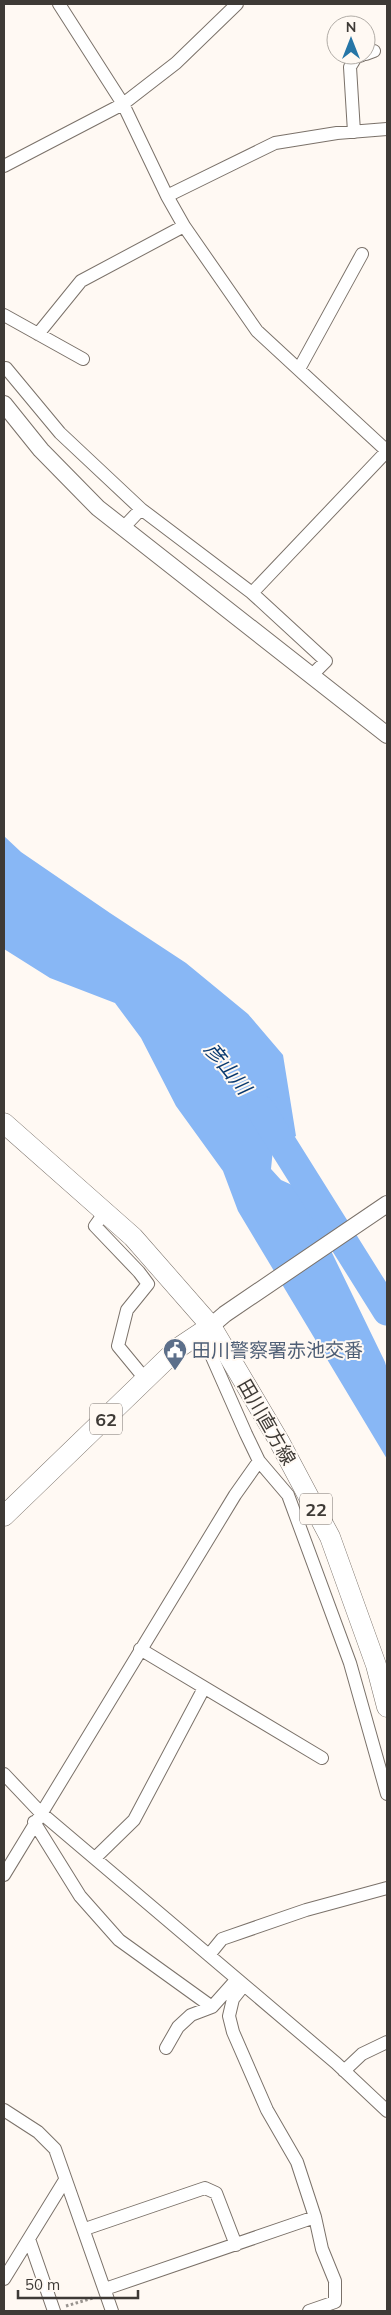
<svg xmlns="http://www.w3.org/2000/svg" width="391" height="2315" font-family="Mulish,'Noto Sans JP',sans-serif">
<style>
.water{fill:#88b7f5}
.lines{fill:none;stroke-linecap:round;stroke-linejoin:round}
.river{stroke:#88b7f5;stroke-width:29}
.minor-casing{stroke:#7b726a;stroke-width:14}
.tertiary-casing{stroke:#7b726a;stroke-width:18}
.primary-casing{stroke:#7b726a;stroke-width:21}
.path{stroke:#99948f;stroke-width:3;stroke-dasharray:2.5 2.5;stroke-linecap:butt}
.minor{stroke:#fff;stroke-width:12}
.tertiary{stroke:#fff;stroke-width:16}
.primary{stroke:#fff;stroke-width:20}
.labels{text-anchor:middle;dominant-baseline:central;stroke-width:4;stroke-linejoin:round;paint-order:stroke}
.shield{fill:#fff9f3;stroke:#78736f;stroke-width:1}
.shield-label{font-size:18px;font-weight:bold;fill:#3e3a36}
.service-label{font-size:19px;fill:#4e5e75;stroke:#fff9f3;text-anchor:start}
.street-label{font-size:19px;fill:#3e3a36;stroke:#fff9f3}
.water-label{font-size:20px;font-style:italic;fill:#0a3a70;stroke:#fff9f3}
</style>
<rect width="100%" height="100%" fill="#fff9f3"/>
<!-- water -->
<path class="water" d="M4,836L21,852L110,913L186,963L248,1014L283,1055L296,1136L273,1149L271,1169L281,1180L301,1189L385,1362L387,1369V1459L238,1211L223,1171L176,1106L141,1038L115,1003L50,978L4,949Z"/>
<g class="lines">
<!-- river -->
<path class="river" d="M261,1110L387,1311"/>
<!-- minor casing -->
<g class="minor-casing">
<path id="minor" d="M59,4L123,104L167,196L184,226L257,331L387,451
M366,54L374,51
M354,132L350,67L356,57L362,55
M4,166L123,104L176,63L237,4
M167,196L275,143L337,133L387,129
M4,315L83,359
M38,334L81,281L184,226
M299,369L362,254
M4,370L6,368L60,433L141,509
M123,528L141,509L252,593L387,451
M252,593L326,661L312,675
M105,1212L95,1226L139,1272L148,1284L127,1310L118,1346L146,1380
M211,1329L212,1357L246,1434L259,1461L288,1495L350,1663L387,1794
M140,1649L322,1758
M4,1774L40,1812L336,2063L387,2111
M34,1822L80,1896L119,1940L212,2007
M95,1858L134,1820L204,1688
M4,1875L235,1495L259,1461
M209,1955L222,1939L306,1910L387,1888
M244,1985L233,1999L229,2016L233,2032L267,2110L297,2162L315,2217L322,2249L335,2281V2302L309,2311
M166,2048L178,2027L191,2015L212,2007L237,1979
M344,2071L362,2054L387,2042
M4,2110L38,2132L55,2149L112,2311
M85,2229L205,2188L216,2193L236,2245
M29,2239L54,2311
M4,2279L65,2180
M105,2289L315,2217"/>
</g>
<!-- tertiary casing -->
<g class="tertiary-casing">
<path id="tertiary" d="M4,404L41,450L98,508L387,735
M211,1326L225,1314L387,1204"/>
</g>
<!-- primary casing -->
<g class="primary-casing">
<path id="primary" d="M4,1123L133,1237L211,1326L279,1441L330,1537L376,1665L387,1707
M4,1516L178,1348L211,1326"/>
</g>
<!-- path -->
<path class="path" d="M66,2306L93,2298"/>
<!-- minor -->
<use href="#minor" class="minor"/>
<!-- tertiary -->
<use href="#tertiary" class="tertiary"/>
<!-- primary -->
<use href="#primary" class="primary"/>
</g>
<!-- icons -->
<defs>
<g id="civic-pin" transform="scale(1.25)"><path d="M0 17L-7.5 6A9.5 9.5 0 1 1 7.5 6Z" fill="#5c6f8a" stroke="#fff9f3"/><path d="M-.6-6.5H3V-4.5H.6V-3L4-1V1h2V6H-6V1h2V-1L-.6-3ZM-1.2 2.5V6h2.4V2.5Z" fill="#fff"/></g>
</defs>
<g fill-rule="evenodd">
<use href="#civic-pin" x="175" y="1350"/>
</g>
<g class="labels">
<!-- shield labels -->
<g class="shield">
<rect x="90" y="1403.5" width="32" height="31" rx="4"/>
<rect x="300" y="1493.5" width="32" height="31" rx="4"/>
</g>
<g class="shield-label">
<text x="106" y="1419">62</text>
<text x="316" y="1509">22</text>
</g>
<!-- service labels -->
<g class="service-label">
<text x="192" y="1350">田川警察署赤池交番</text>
</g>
<!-- street labels -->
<g class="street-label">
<text transform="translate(267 1422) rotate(60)">田川直方線</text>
</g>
<!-- water labels -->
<g class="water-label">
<text transform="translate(228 1068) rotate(51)">彦山川</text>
</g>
</g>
<!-- border -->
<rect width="391" height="2315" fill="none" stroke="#3e3a36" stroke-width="10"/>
<!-- north arrow -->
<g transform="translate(351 40)"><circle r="24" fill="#fff9f3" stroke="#b2ada7"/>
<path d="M0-4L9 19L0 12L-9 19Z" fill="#2676a7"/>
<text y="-8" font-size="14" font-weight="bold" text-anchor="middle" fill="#3e3a36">N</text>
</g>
<!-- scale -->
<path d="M18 2290v8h120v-8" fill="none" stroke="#3e3a36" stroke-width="2.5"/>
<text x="25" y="2290" font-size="15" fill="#3e3a36" stroke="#fff9f3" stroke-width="4" paint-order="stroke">50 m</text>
</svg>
